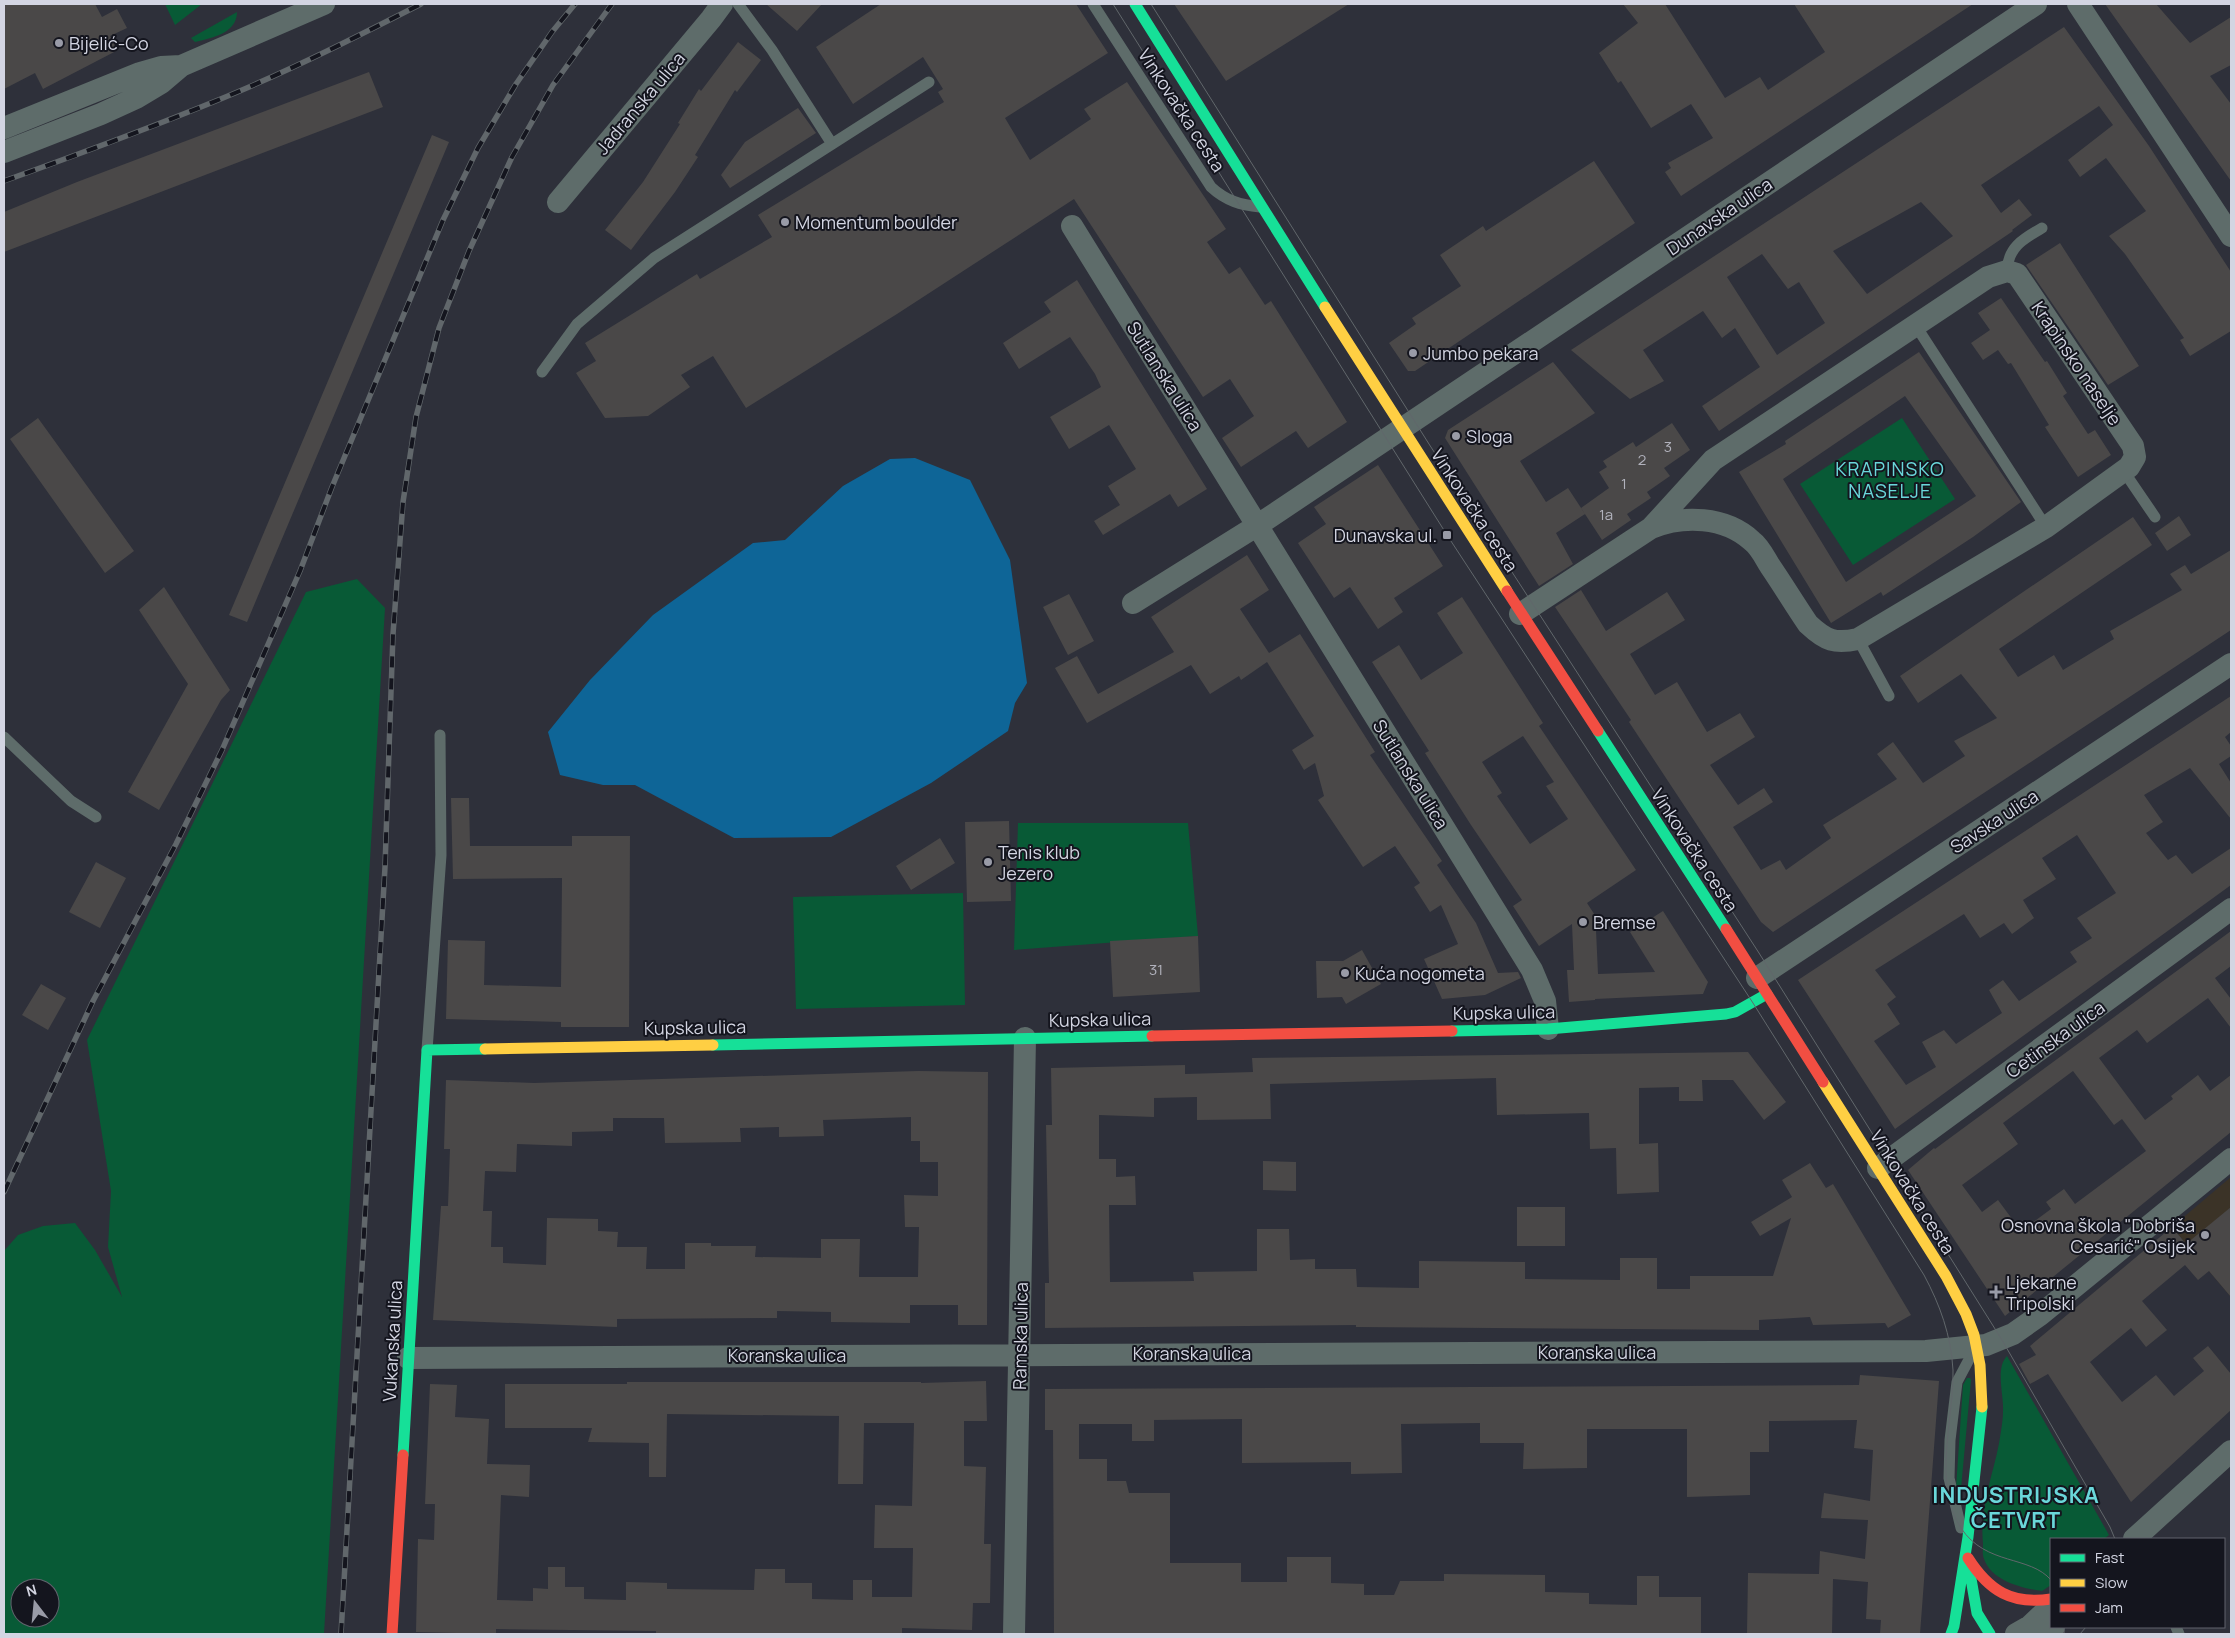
<svg xmlns="http://www.w3.org/2000/svg" width="2235" height="1638" font-family="Manrope,sans-serif">
<style>
.education{fill:#3b3327}
.green{fill:#085a36;fill-rule:evenodd}
.water{fill:#0e6597}
.building{fill:#4a4848;fill-rule:evenodd}
.lines{fill:none;stroke-linecap:round;stroke-linejoin:round}
.lane{stroke:#5e6c6a;stroke-width:11}
.street{stroke:#5e6c6a;stroke-width:22}
.fast{stroke:#16e098;stroke-width:11}
.slow{stroke:#ffcf43;stroke-width:11}
.jam{stroke:#f24e42;stroke-width:11}
.tram{stroke:#61676b;stroke-width:1}
.rail-casing{stroke:#61676b;stroke-width:5.5}
.rail{stroke:#14151e;stroke-width:4;stroke-dasharray:11;stroke-linecap:butt}
.poi-dot{fill:#999ba7;stroke:#14151e;stroke-width:2}
.labels{text-anchor:middle;dominant-baseline:central;stroke-width:4;stroke-linejoin:round;paint-order:stroke}
.number-label{font-size:15px;fill:#b1b2bc}
.poi-label{font-size:18px;fill:#d3d5e2;stroke:#14151e;text-anchor:start}
.street-label{font-size:18px;fill:#d3d5e2;stroke:#14151e}
.neighbourhood-label{font-size:19px;letter-spacing:1px;fill:#6ad7da;stroke:#14151e}
.district-label{font-size:22px;font-weight:bold;letter-spacing:1px;fill:#6ad7da;stroke:#14151e}
</style>
<rect width="100%" height="100%" fill="#2e303a"/>
<!-- education -->
<path class="education" d="M2231,1177V1297L2172,1227Z"/>
<!-- green -->
<path class="green" d="M165,4H202L175,25Z
M237,12C237,33 212,38 195,42L191,38Z
M1902,418L1955,499L1853,565L1800,484Z
M357,579L385,608L324,1634H4V1251L18,1235L43,1226L75,1223L95,1250L122,1297L108,1247L111,1191L87,1040L306,592ZM20,1588H50V1618H20Z
M1018,823H1188L1198,936L1014,950Z
M963,893L965,1005L796,1009L793,897Z
M2007,1356L2109,1535L2104,1539H2051V1585L2042,1591C2021,1588 1992,1581 1984,1559C1982,1554 1983,1548 1983,1544C1979,1502 1996,1470 2001,1431C2002,1424 2003,1418 2003,1411C2004,1395 1995,1368 2007,1356Z
M1967,1378H1970L1971,1380L1961,1489L1956,1488L1963,1385Z"/>
<!-- water -->
<path class="water" d="M915,458L970,480L1010,560L1027,683L1015,703L1008,731L931,783L831,837L734,838L635,785H603L560,775L548,732L590,680L653,615L753,543L785,540L843,486L890,459Z"/>
<!-- building -->
<path class="building" d="M4,4H95L102,17L117,9L127,28L110,36L118,50L43,89L35,73L4,89Z
M766,4H822L797,31Z
M881,4H1076L1108,53L1005,118L1030,160L1091,119L1084,109L1127,82L1226,229L1207,242L1229,274L1240,267L1265,305L1271,301L1347,422L1308,448L1296,431L1241,467L1222,438L1254,416L1230,379L1203,397L1074,199L897,314L746,408L713,356L681,375L690,387L648,416L605,418L576,373L596,361L585,343L697,274L700,279L772,237L758,215L944,102L938,92L943,89L923,57L853,104L816,47Z
M1174,4H1349L1226,81Z
M1623,4H1665L1725,98L1760,77L1768,90L1825,52L1794,4H1973L1681,196L1665,172L1671,168L1668,163L1713,138L1691,104L1651,128L1621,81L1618,83L1599,53L1638,23Z
M2105,4H2156L2190,43L2231,17V65L2210,76L2231,104V181Z
M2064,27L2149,146L2231,272V331L2190,356L2180,340L2184,338L2125,254L2109,236L2146,211L2106,158L2080,177L2068,160L2113,125L2099,106L1981,185L2001,213L2019,199L2032,215L2012,230L2013,231L1719,431L1702,406L1760,367L1735,328L1722,338L1703,311L1643,350L1664,381L1630,399L1571,350ZM1921,202L1953,236L1867,294L1833,251ZM1762,254L1788,289L1799,282L1825,323L1777,355L1727,277Z
M738,42L761,60L737,92L735,90L695,155L698,157L675,192L631,250L605,230L643,182L680,124L678,123L699,89L701,91Z
M369,72L383,107L4,252V212L77,182Z
M798,108L816,133L730,188L721,175L745,142Z
M432,135L449,142L247,622L229,615Z
M1594,161L1635,223L1415,371H1408L1389,343L1416,324L1412,318L1461,286L1440,255L1483,226L1486,231Z
M2060,243L2139,366L2108,385L2026,265Z
M1077,280L1207,489L1178,507L1170,494L1103,535L1094,521L1120,505L1108,486L1136,469L1109,425L1069,449L1050,417L1101,387L1095,374L1070,337L1019,369L1003,343L1051,312L1044,302Z
M2001,298L2045,362L2047,361L2067,393L2063,396L2088,434L2095,430L2111,455L2078,477L2045,427L2049,425L2011,363L2008,364L1998,350L1983,360L1971,343L1990,330L1978,313Z
M1919,352L2021,502L1973,537L1883,596L1881,592L1831,623L1739,472L1786,444L1785,441ZM1905,396L1976,496L1846,582L1783,479Z
M1553,362L1595,413L1520,461L1546,502L1568,488L1585,514L1556,533L1573,564L1539,586L1445,438L1448,430Z
M38,418L134,551L105,573L10,439Z
M1672,423L1690,450L1664,468L1670,476L1647,492L1651,498L1627,514L1631,520L1602,540L1581,508L1609,488L1599,472L1607,467L1603,461L1633,442L1636,447Z
M1378,465L1443,566L1394,598L1403,612L1378,629L1350,587L1334,598L1298,543L1326,524L1314,507Z
M2179,516L2191,535L2167,551L2155,533Z
M2133,517L2152,545L1999,649L2018,677L2054,655L2063,670L2114,639L2110,631L2182,590L2170,574L2185,565L2191,574L2231,550V630L1773,932L1761,922L1629,722L1631,720L1555,607L1581,590L1606,631L1667,592L1685,620L1630,654L1655,695L1677,682L1707,732L1740,713L1755,737L1710,765L1738,805L1764,788L1773,802L1733,827L1761,870L1780,860L1786,870L1831,838L1823,825L1897,779L1877,754L1893,742L1923,783L1965,756L1954,741L1997,718L1961,674L1918,703L1900,676Z
M1247,555L1269,590L1240,609L1269,653L1300,634L1375,752L1370,755L1442,861L1437,865L1476,923L1498,973L1518,972L1521,978L1485,995L1442,999L1424,959L1458,944L1441,905L1430,912L1414,887L1420,883L1395,846L1363,867L1318,800L1324,796L1315,763L1304,770L1292,750L1314,736L1267,662L1241,680L1239,676L1210,694L1191,665L1087,723L1055,668L1077,656L1098,694L1174,652L1151,617Z
M164,587L230,690L221,700L159,810L128,792L188,684L139,610Z
M1069,594L1094,641L1068,655L1043,607Z
M1462,597L1543,723L1539,726L1636,870L1587,903L1602,926L1596,930L1598,974L1655,972L1630,932L1663,911L1708,982L1703,994L1595,999V1000L1569,1002L1567,970H1574L1572,924L1539,946L1513,906L1522,900L1471,825L1425,753L1429,751L1372,662L1399,645L1421,680L1463,653L1437,613ZM1523,736L1554,782L1546,786L1568,819L1530,844L1497,796L1502,793L1482,762Z
M2231,696V732L2225,737L2231,746V756L2219,764L2231,783V819L2190,768L2144,795L2163,822L2146,833L2168,860L2176,855L2192,874L2231,848V885L1895,1129L1798,980ZM2077,835L2116,893L2077,918L2092,938L2070,952L2077,962L2019,1001L2003,980L1989,990L2002,1013L1956,1044L1944,1030L1922,1042L1936,1067L1906,1085L1874,1041L1900,1024L1887,1004L1896,997L1875,970L1964,914L1980,938L2004,923L2012,934L2034,918L2023,900L2056,879L2042,858Z
M451,798H469L470,846H572V836H630L629,1027H561V1022L446,1019L448,940L485,941L484,985L561,987L562,878L453,879Z
M1009,821L1011,901L967,902L965,822Z
M940,838L955,863L911,890L896,866Z
M96,862L126,878L100,928L69,912Z
M2231,931V966L2215,978L2231,999V1028L2208,998L2147,1043L2137,1030L2099,1058L2145,1120L2173,1099L2171,1096L2198,1075L2210,1091L2231,1075V1132L2005,1316L1908,1170L1934,1148L1935,1149ZM2073,1071L2114,1125L2122,1119L2146,1151L2075,1204L2064,1189L2046,1202L2051,1209L2021,1231L1998,1200L1982,1212L1962,1185L2018,1144L2003,1123Z
M1198,936L1200,992L1113,997L1110,941Z
M1362,950L1381,984L1346,1004L1342,997L1317,998L1316,961H1343Z
M41,984L66,998L48,1030L22,1015Z
M1748,1052L1786,1102L1764,1120L1733,1080H1702L1703,1101H1679V1087L1639,1088V1144L1658,1143L1659,1192L1617,1194L1616,1148L1590,1149L1589,1113L1497,1115L1496,1078L1270,1084L1271,1119L1197,1120V1097L1154,1098V1117L1099,1115V1159H1116V1177L1135,1176L1136,1205H1109L1110,1282L1194,1281L1193,1272L1257,1271V1229H1289L1290,1260L1315,1259V1269H1356L1357,1287L1419,1288V1261L1525,1262V1279L1620,1280V1258H1657V1289H1690V1276H1773L1791,1218L1760,1236L1751,1222L1792,1197L1782,1180L1810,1163L1826,1188L1833,1184L1911,1315L1888,1328L1885,1323L1813,1325L1810,1317L1759,1320V1330L1356,1327V1325L1045,1328V1283H1049L1046,1125H1052L1051,1068L1185,1065V1074L1253,1072L1252,1058Z
M918,1071L988,1072L987,1325H958V1305H910V1323L831,1322V1312L777,1311V1318L617,1319V1327L433,1320L441,1206H448L450,1149H444L446,1080L534,1083ZM911,1117V1141H920V1162H938V1196L904,1195L905,1227H919L918,1277H859L860,1239H821V1258L755,1257L756,1246H711V1243H685V1269H646L647,1247H617L618,1232L598,1231V1219L547,1218L546,1265L503,1263V1247H491L492,1211H483L485,1171L516,1172L517,1144L572,1146V1132L613,1131V1118H664L665,1143L741,1142L740,1128L779,1127V1137L824,1136L823,1120Z
M1263,1161L1296,1162V1191L1263,1190Z
M1517,1207H1565V1246H1517Z
M2231,1207V1297L2209,1271L2198,1280L2185,1265L2142,1301L2167,1330L2146,1347L2131,1328L2090,1362L2122,1402L2156,1375L2174,1396L2204,1371L2193,1358L2208,1346L2231,1374V1410L2131,1502L2048,1374L2030,1384L2019,1364L2036,1355L2030,1346L2172,1227L2186,1244Z
M1860,1375L1939,1381L1920,1634H1880L1881,1620L1866,1619L1868,1582L1833,1579L1832,1634H1747L1748,1573L1819,1574L1820,1551L1865,1559L1868,1520L1821,1518L1824,1493L1870,1501L1873,1450L1854,1448L1857,1420L1769,1421V1452H1750V1495L1687,1497V1429H1587V1468L1523,1469L1524,1443H1480V1423L1401,1424L1402,1473L1351,1474V1462L1242,1463V1419L1154,1420V1441H1132V1424H1079V1459H1107V1481H1126L1129,1493H1170V1563H1241V1582H1287V1557H1331V1583L1364,1584V1595H1394L1400,1581H1444V1574L1545,1575V1592L1589,1593V1604L1637,1605V1576H1659V1597H1701V1634H1054L1053,1430H1045V1389L1859,1385Z
M986,1381L987,1421H964V1466L986,1467L984,1544H991L990,1603H973L972,1630L902,1628V1634H656V1631L496,1629V1634L416,1632L418,1539L434,1540L435,1504H425L430,1384L457,1385L455,1417L489,1419L487,1464L530,1465L529,1497L501,1495L497,1600L533,1601V1588L548,1589V1567H565V1587H584V1599L626,1600V1582L667,1583V1589L754,1590L755,1569H785V1583H812V1599L853,1600V1580H872V1597H912L913,1548H874L875,1505L912,1506L914,1423H864L863,1484H838L839,1416L667,1414L666,1477H649V1443L588,1442L592,1428H505V1384H627V1382H921V1383Z"/>
<g class="lines">
<!-- lane -->
<path class="lane" d="M738,4L772,50L832,144
M1093,4L1211,187C1226,201 1241,205 1260,207
M2007,271C2008,247 2023,239 2042,228
M1916,326L2046,527
M542,372L577,324L654,258L929,82
M2123,470L2155,517
M1858,639L1889,696
M4,737L71,801L96,817
M427,1050L441,855L440,735
M1961,1528L1949,1478L1950,1440L1957,1382L1974,1350
M2176,1627L2179,1634"/>
<!-- street -->
<path class="street" d="M2078,4L2231,236
M4,128L140,73L161,67L181,66
M4,152L101,114L136,98L161,83L181,66L324,4
M558,202L711,19L722,4
M1072,226L1532,970L1545,1001L1548,1029
M1133,603L1258,525L2036,4
M1520,614L1651,528C1683,515 1725,516 1752,541C1760,547 1765,558 1770,566C1783,585 1795,605 1808,624C1826,641 1835,644 1858,639L2046,527L2129,467L2135,457L2133,446L2017,274L2007,271L1988,277L1713,460L1651,528
M1757,978L2231,664
M1878,1168L2231,909
M408,1358L1926,1351L1986,1345L2013,1334L2040,1315L2231,1159
M2134,1539L2231,1451
M1014,1634L1025,1038
M2016,1634L2030,1626L2051,1606
M2048,1634L2054,1627"/>
<!-- fast -->
<path class="fast" d="M1135,4L1325,307
M1598,731L1726,929
M1452,1031L1548,1029L1726,1014L1735,1012L1767,994
M713,1045L1152,1036
M403,1455L427,1050L485,1049
M1970,1573L1977,1613L1990,1634
M1951,1634L1954,1626L1968,1537L1982,1407"/>
<!-- slow -->
<path class="slow" d="M1325,307L1507,591
M485,1049L713,1045
M1823,1082L1946,1276L1966,1314L1974,1335L1980,1365L1982,1407"/>
<!-- jam -->
<path class="jam" d="M1507,591L1598,731
M1726,929L1823,1082
M1152,1036L1452,1031
M1968,1558C1989,1591 2012,1605 2051,1599
M392,1634L403,1455"/>
<!-- tram -->
<path class="tram" d="M1113,4L1447,535L1753,1003L1924,1275C1940,1305 1951,1335 1953,1370C1954,1418 1932,1484 1961,1528C1986,1566 2030,1555 2051,1580
M1151,4L1429,444L1759,953L2002,1340L2110,1527L2115,1539
M2064,1634V1627
M2080,1634L2086,1627"/>
<!-- rail casing -->
<g class="rail-casing">
<path id="rail" d="M4,181C82,153 159,125 235,93C299,66 360,35 421,4
M4,1192L93,1001L176,844L222,750L300,571L332,487L443,220L478,148L516,84L552,32L575,4
M341,1634L385,867L393,634L403,502L416,417L439,328L469,251L512,157L553,85L612,4"/>
</g>
<!-- rail -->
<use href="#rail" class="rail"/>
</g>
<!-- markers -->
<g class="poi-dot">
<circle cx="59" cy="43" r="5"/>
<circle cx="785" cy="222" r="5"/>
<circle cx="1413" cy="353" r="5"/>
<circle cx="1456" cy="436" r="5"/>
<rect x="1442" y="530" width="10" height="10" rx="2.5"/>
<circle cx="988" cy="862" r="5"/>
<circle cx="1583" cy="922" r="5"/>
<circle cx="1345" cy="973" r="5"/>
<circle cx="2205" cy="1235" r="5"/>
<path d="M1993.5 1284.5h5v5h5v5h-5v5h-5v-5h-5v-5h5z"/>
</g>
<g class="labels">
<!-- number labels -->
<g class="number-label">
<text x="1668" y="446">3</text>
<text x="1642" y="459">2</text>
<text x="1624" y="483">1</text>
<text x="1606" y="514">1a</text>
<text x="1156" y="969">31</text>
</g>
<!-- poi labels -->
<g class="poi-label">
<text x="69" y="43">Bijelić-Co</text>
<text x="795" y="222">Momentum boulder</text>
<text x="1423" y="353">Jumbo pekara</text>
<text x="1466" y="436">Sloga</text>
<text x="1437" y="535" text-anchor="end">Dunavska ul.</text>
<text x="998" y="852">Tenis klub<tspan x="998" dy="21">Jezero</tspan></text>
<text x="1593" y="922">Bremse</text>
<text x="1355" y="973">Kuća nogometa</text>
<text x="2195" y="1225" text-anchor="end">Osnovna škola "Dobriša<tspan x="2195" dy="21">Cesarić" Osijek</tspan></text>
<text x="2006" y="1282">Ljekarne<tspan x="2006" dy="21">Tripolski</tspan></text>
</g>
<!-- street labels -->
<g class="street-label">
<text transform="translate(640 103) rotate(-50)">Jadranska ulica</text>
<text transform="translate(1182 110) rotate(57)">Vinkovačka cesta</text>
<text transform="translate(1719 216) rotate(-34)">Dunavska ulica</text>
<text transform="translate(2077 363) rotate(56)">Krapinsko naselje</text>
<text transform="translate(1165 376) rotate(58)">Sutlanska ulica</text>
<text transform="translate(1475 510) rotate(57)">Vinkovačka cesta</text>
<text transform="translate(1411 774) rotate(58)">Sutlanska ulica</text>
<text transform="translate(1994 821) rotate(-33)">Savska ulica</text>
<text transform="translate(1695 850) rotate(57)">Vinkovačka cesta</text>
<text transform="translate(1504 1012) rotate(-1)">Kupska ulica</text>
<text transform="translate(1100 1019) rotate(-1)">Kupska ulica</text>
<text transform="translate(695 1027) rotate(-1)">Kupska ulica</text>
<text transform="translate(2055 1039) rotate(-36)">Cetinska ulica</text>
<text transform="translate(1913 1192) rotate(58)">Vinkovačka cesta</text>
<text transform="translate(1020 1336) rotate(-89)">Ramska ulica</text>
<text transform="translate(392 1341) rotate(-87)">Vukanska ulica</text>
<text x="1597" y="1352">Koranska ulica</text>
<text x="1192" y="1353">Koranska ulica</text>
<text x="787" y="1355">Koranska ulica</text>
</g>
<!-- neighbourhood labels -->
<g class="neighbourhood-label">
<text x="1890" y="469">KRAPINSKO<tspan x="1890" dy="22">NASELJE</tspan></text>
</g>
<!-- district labels -->
<g class="district-label">
<text x="2016" y="1495">INDUSTRIJSKA<tspan x="2016" dy="25">ČETVRT</tspan></text>
</g>
</g>
<!-- border -->
<rect width="2235" height="1638" fill="none" stroke="#d3d5e2" stroke-width="10"/>
<!-- legend -->
<rect x="2050" y="1538" width="175" height="90" fill="#14151e" stroke="#60626c"/>
<rect x="2060" y="1554" width="25" height="8" fill="#16e098" stroke="#60626c"/>
<text x="2095" y="1563" font-size="15" fill="#d3d5e2">Fast</text>
<rect x="2060" y="1579" width="25" height="8" fill="#ffcf43" stroke="#60626c"/>
<text x="2095" y="1588" font-size="15" fill="#d3d5e2">Slow</text>
<rect x="2060" y="1604" width="25" height="8" fill="#f24e42" stroke="#60626c"/>
<text x="2095" y="1613" font-size="15" fill="#d3d5e2">Jam</text>
<!-- north arrow -->
<g transform="translate(35 1603) rotate(344)"><circle r="24" fill="#14151e" stroke="#60626c"/>
<path d="M0-4L9 19L0 12L-9 19Z" fill="#999ba7"/>
<text y="-8" font-size="14" font-weight="bold" text-anchor="middle" fill="#d3d5e2">N</text>
</g>
</svg>
